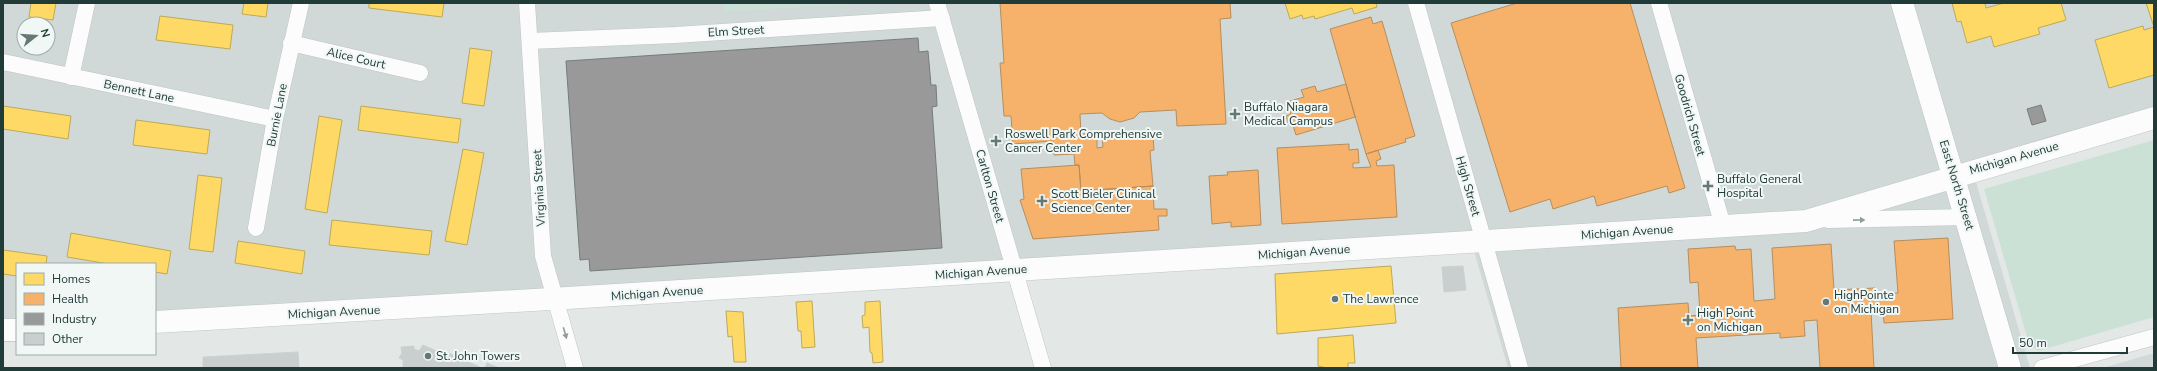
<svg xmlns="http://www.w3.org/2000/svg" width="2157" height="371" font-family="'Nunito Sans',sans-serif">
<style>
.built{fill:#d0d9d7;fill-rule:evenodd}
.green{fill:#cce1d6}
.homes{fill:#ffd966;stroke:#bcaa58}
.health{fill:#f6b26b;stroke:#b68e5c}
.industry{fill:#999;stroke:#757d7c}
.building{fill:#c9cfce;stroke:#ccd1d0}
.lines{fill:none;stroke-linecap:round;stroke-linejoin:round}
.street-casing{stroke:#c0c5c4;stroke-width:17}
.secondary-casing{stroke:#bec6c4;stroke-width:23}
.street{stroke:#fbfcfb;stroke-width:16}
.secondary{stroke:#fbfcfb;stroke-width:22}
.oneway{fill:#8e9c9a}
.poi-dot{fill:#657876;stroke:#f0f7f5;stroke-width:1.5}
.labels{text-anchor:middle;dominant-baseline:central;stroke-width:4;stroke-linejoin:round;paint-order:stroke}
.street-label{font-size:12px;fill:#213b39;stroke:#f0f7f5}
.poi-label{font-size:12px;fill:#213b39;stroke:#f0f7f5;text-anchor:start}
</style>
<rect width="100%" height="100%" fill="#e3e8e7"/>
<!-- built -->
<path class="built" d="M3,3H2154V129L1976,182L2030,368H1508L1474,251L155,333V264H17V342H3ZM24,24H48V48H24Z
M2154,353V368H2103Z"/>
<!-- green -->
<path class="green" d="M723,3H882L724,11Z
M2154,140V317L2038,351L2029,344L1984,189Z"/>
<!-- homes -->
<path class="homes" d="M31,3H56L53,20L29,17Z
M244,3H268L266,17L242,14Z
M369,3H444L442,17L369,8Z
M1285,3H1376L1377,7L1354,14L1352,8L1315,19L1314,16L1303,19L1302,15L1290,19Z
M1952,3H1985L1986,8L2004,3H2061L2066,20L2038,28L2040,34L1994,47L1991,36L1967,43L1961,21L1957,22Z
M2146,3H2154V75L2109,88L2095,40L2143,26L2144,30L2154,27Z
M160,16L233,25L230,49L156,40Z
M470,48L492,51L484,106L462,103Z
M3,106L71,116L68,139L3,129Z
M361,106L461,119L458,143L358,130Z
M319,116L342,120L327,213L305,209Z
M136,120L210,130L207,154L133,145Z
M463,149L484,153L467,245L445,241Z
M198,175L222,178L213,252L189,249Z
M332,220L432,231L429,255L329,245Z
M71,233L171,251L167,274L155,272V264H109L67,257Z
M238,241L305,251L302,274L235,263Z
M3,250L47,256L46,264H17V276L3,274Z
M1391,266L1396,323L1277,334L1275,274Z
M812,301L815,347L802,348L801,331H798L796,302Z
M880,301L883,362L873,363L872,353L870,352L869,327L863,328L862,316L865,315V302Z
M726,311L743,312L746,362H734L732,336L728,337Z
M1353,335L1355,363H1348V368H1327L1318,366V338Z"/>
<!-- health -->
<path class="health" d="M1000,3H1230L1231,18L1220,19L1226,124L1177,126L1176,110L1140,112L1134,118L1120,122L1110,119L1102,113L1080,114L1081,134L1097,133V148L1103,147L1102,138L1153,135L1154,150L1150,151L1153,186L1081,191L1079,165H1075L1074,154L1054,155L1053,141L1013,144L1011,116H1004L1000,63H1004Z
M1517,3H1630L1685,188L1669,193L1667,186L1597,206L1594,196L1553,209L1550,199L1510,212L1451,23Z
M1371,17L1373,24L1382,21L1415,136L1405,139L1406,142L1366,154L1330,29Z
M1346,84L1355,117L1296,135L1292,122L1288,123L1286,116L1291,114L1287,102L1304,97L1301,90L1315,86L1317,92Z
M1349,144V150L1358,149L1359,163H1353V168L1371,167L1366,154L1378,150L1381,159L1376,161L1377,166L1394,165L1397,217L1282,224L1277,148Z
M1079,165L1081,191L1153,186L1154,209H1167V216H1158L1159,230L1033,239L1020,200L1024,199L1021,169Z
M1258,170L1261,225L1231,227V222L1212,224L1209,176L1228,175L1227,172Z
M1948,238L1953,319L1884,323L1883,310L1871,311L1874,368H1820L1817,320L1804,321L1805,336L1780,338V333L1696,338L1698,368H1621L1618,308L1688,303L1689,316L1700,315L1698,282L1690,283L1688,249L1735,246L1736,250L1751,249L1754,301L1775,299L1772,248L1831,244L1834,290L1875,288L1876,294L1898,293L1894,241Z"/>
<!-- industry -->
<path class="industry" d="M918,38L919,52L928,51L931,85H936L937,106L932,107L942,248L590,271L589,259L580,260L566,61Z
M2041,105L2046,121L2032,125L2027,109Z"/>
<!-- building -->
<path class="building" d="M1463,266L1466,290L1444,292L1442,267Z
M423,345L441,353L442,350L482,368H403V360L399,358L402,353L401,347L414,346V349L419,351Z
M298,352L299,368H203V357Z
M487,363L499,368H485Z"/>
<g class="lines">
<!-- street casing -->
<g class="street-casing">
<path id="street" d="M527,3L543,256L575,368
M937,3L1043,368
M1416,3L1520,368
M1659,3L1723,226
M530,41L675,35L942,18
M291,43L420,73
M3,62L275,119
M71,77L87,3
M1828,220L1966,217
M256,228L275,119L301,3
M2042,368L2154,337"/>
</g>
<!-- secondary casing -->
<g class="secondary-casing">
<path id="secondary" d="M1902,3L2010,368
M155,322L567,298L1806,221L2154,118
M3,330H17"/>
</g>
<!-- street -->
<use href="#street" class="street"/>
<!-- secondary -->
<use href="#secondary" class="secondary"/>
</g>
<!-- one-way arrows -->
<defs><path id="oneway-solid" d="M-6-.8H1V-3.2L6.5 0L1 3.2V.8H-6Z"/></defs>
<g class="oneway">
<use href="#oneway-solid" transform="translate(1859 220) rotate(-1)"/>
<use href="#oneway-solid" transform="translate(565 333) rotate(74)"/>
</g>
<!-- markers -->
<g class="poi-dot">
<path d="M1233 108h4v4h4v4h-4v4h-4v-4h-4v-4h4z"/>
<path d="M994 135h4v4h4v4h-4v4h-4v-4h-4v-4h4z"/>
<path d="M1706 180h4v4h4v4h-4v4h-4v-4h-4v-4h4z"/>
<path d="M1040 195h4v4h4v4h-4v4h-4v-4h-4v-4h4z"/>
<circle cx="1335" cy="299" r="4"/>
<circle cx="1826" cy="302" r="4"/>
<path d="M1686 314h4v4h4v4h-4v4h-4v-4h-4v-4h4z"/>
<circle cx="428" cy="356" r="4"/>
</g>
<g class="labels">
<!-- street labels -->
<g class="street-label">
<text transform="translate(736 31) rotate(-3)">Elm Street</text>
<text transform="translate(356 58) rotate(13)">Alice Court</text>
<text transform="translate(139 91) rotate(12)">Bennett Lane</text>
<text transform="translate(277 115) rotate(-79)">Burnie Lane</text>
<text transform="translate(1690 115) rotate(74)">Goodrich Street</text>
<text transform="translate(2014 158) rotate(-16)">Michigan Avenue</text>
<text transform="translate(1957 185) rotate(73)">East North Street</text>
<text transform="translate(990 186) rotate(74)">Carlton Street</text>
<text transform="translate(1468 186) rotate(74)">High Street</text>
<text transform="translate(539 188) rotate(-93)">Virginia Street</text>
<text transform="translate(1627 232) rotate(-4)">Michigan Avenue</text>
<text transform="translate(1304 252) rotate(-4)">Michigan Avenue</text>
<text transform="translate(981 272) rotate(-4)">Michigan Avenue</text>
<text transform="translate(657 293) rotate(-4)">Michigan Avenue</text>
<text transform="translate(334 312) rotate(-3)">Michigan Avenue</text>
</g>
<!-- poi labels -->
<g class="poi-label">
<text x="1244" y="107">Buffalo Niagara<tspan x="1244" dy="14">Medical Campus</tspan></text>
<text x="1005" y="134">Roswell Park Comprehensive<tspan x="1005" dy="14">Cancer Center</tspan></text>
<text x="1717" y="179">Buffalo General<tspan x="1717" dy="14">Hospital</tspan></text>
<text x="1051" y="194">Scott Bieler Clinical<tspan x="1051" dy="14">Science Center</tspan></text>
<text x="1834" y="295">HighPointe<tspan x="1834" dy="14">on Michigan</tspan></text>
<text x="1343" y="299">The Lawrence</text>
<text x="1697" y="313">High Point<tspan x="1697" dy="14">on Michigan</tspan></text>
<text x="436" y="356">St. John Towers</text>
</g>
</g>
<!-- border -->
<rect width="2157" height="371" fill="none" stroke="#213b39" stroke-width="8"/>
<!-- legend -->
<rect x="16" y="263" width="140" height="92" fill="#f0f7f5" stroke="#9dacaa"/>
<rect x="24" y="273" width="20" height="12" fill="#ffd966" stroke="#9dacaa"/>
<text x="52" y="283" font-size="12" fill="#213b39">Homes</text>
<rect x="24" y="293" width="20" height="12" fill="#f6b26b" stroke="#9dacaa"/>
<text x="52" y="303" font-size="12" fill="#213b39">Health</text>
<rect x="24" y="313" width="20" height="12" fill="#999999" stroke="#9dacaa"/>
<text x="52" y="323" font-size="12" fill="#213b39">Industry</text>
<rect x="24" y="333" width="20" height="12" fill="#c9cfce" stroke="#9dacaa"/>
<text x="52" y="343" font-size="12" fill="#213b39">Other</text>
<!-- north arrow -->
<g transform="translate(36 36) rotate(73)"><circle r="19" fill="#f0f7f5" stroke="#9dacaa"/>
<path d="M0-3L7 15L0 10L-7 15Z" fill="#657876"/>
<text y="-6" font-size="11" font-weight="bold" text-anchor="middle" fill="#213b39">N</text>
</g>
<!-- scale -->
<path d="M2013 347v6h114v-6" fill="none" stroke="#213b39" stroke-width="2"/>
<text x="2019" y="347" font-size="12" fill="#213b39" stroke="#f0f7f5" stroke-width="3" paint-order="stroke">50 m</text>
</svg>
